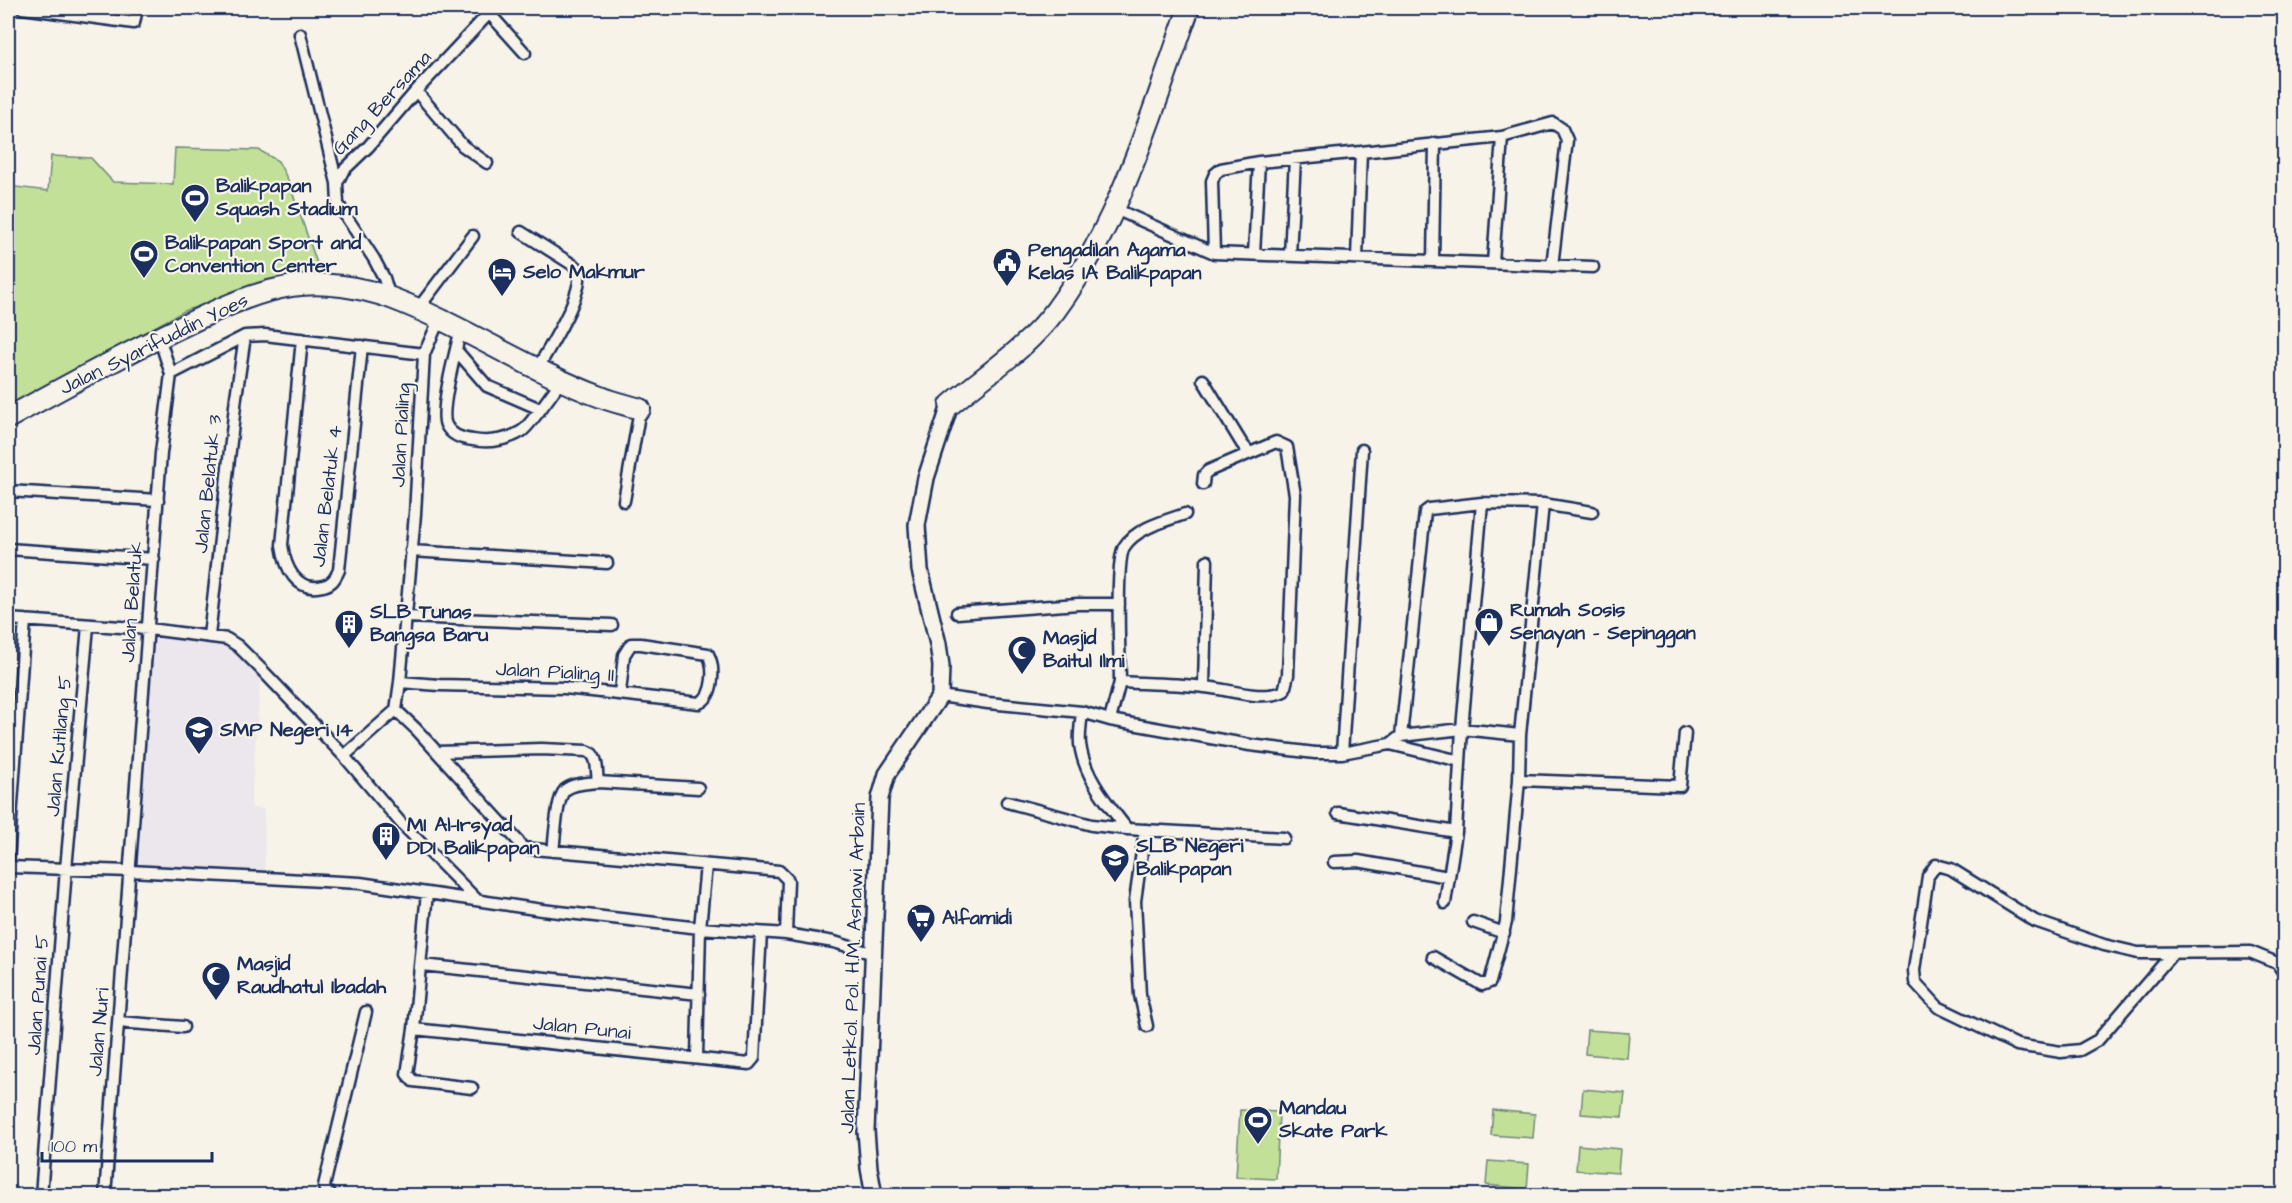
<svg xmlns="http://www.w3.org/2000/svg" width="2292" height="1203" font-family="'Architects Daughter',sans-serif">
<style>
.built{fill:#ece6ed}
.green{fill:#c3e098;stroke:#6f887b;stroke-width:1.5}
.lines{fill:none;stroke-linecap:round;stroke-linejoin:round}
.street-casing{stroke:#1b2f5e;stroke-width:15}
.secondary-casing{stroke:#1b2f5e;stroke-width:20}
.highway-casing{stroke:#1b2f5e;stroke-width:24}
.street{stroke:#f7f3e8;stroke-width:10}
.secondary{stroke:#f7f3e8;stroke-width:15}
.highway{stroke:#f7f3e8;stroke-width:20}
.labels{text-anchor:middle;dominant-baseline:central;stroke-width:4.5;stroke-linejoin:round;paint-order:stroke}
.street-label{font-size:20px;fill:#1b2f5e;stroke:#f7f3e8}
.poi-label{font-size:20px;font-weight:bold;fill:#1b2f5e;stroke:#f7f3e8;text-anchor:start}
</style>
<rect width="100%" height="100%" fill="#f7f3e8"/>
<filter id="ink" filterUnits="userSpaceOnUse"><feTurbulence type="fractalNoise" baseFrequency=".0167" numOctaves="2"/><feDisplacementMap in="SourceGraphic" scale="12" xChannelSelector="R" yChannelSelector="G"/><feConvolveMatrix kernelMatrix="1 2 1 2 8 2 1 2 1" color-interpolation-filters="sRGB"/></filter>
<g filter="url(#ink)">
<!-- built -->
<path class="built" d="M154,634L225,642L261,669L251,803L252,808L264,809L265,878L134,869Z"/>
<!-- green -->
<path class="green" d="M175,148L259,150L278,161L288,180L319,269L186,310L8,406V186L48,191L51,156L91,158L113,182L173,184Z
M1587,1030L1629,1033L1627,1058L1585,1054Z
M1583,1089L1625,1093L1622,1117L1581,1114Z
M1240,1110L1279,1112L1276,1179L1236,1177Z
M1493,1110L1535,1114L1533,1138L1491,1135Z
M1578,1145L1620,1149L1618,1173L1576,1170Z
M1488,1161L1529,1164L1527,1189L1486,1185Z"/>
<g class="lines">
<!-- street casing -->
<g class="street-casing">
<path id="street" d="M22,8L134,23L137,8
M489,13L525,53
M300,34L337,183
M416,91L463,146L487,163
M1502,137L1553,123L1562,129L1567,140L1552,266
M1361,152L1502,137L1493,263
M1113,208L1214,253L1593,267
M521,232L578,268C587,290 549,347 538,368
M1214,253L1212,181L1215,174L1221,169L1259,162L1361,152L1357,258
M1254,254L1259,162
M1290,255L1295,159
M1433,261L1435,143
M390,298L384,278L374,259L338,204L337,183L343,171L368,147L416,91L494,8
M417,310L473,236
M461,329C457,346 439,411 446,425C451,435 462,439 473,440C489,443 508,440 522,431C530,426 554,390 562,380
M302,339L282,545C285,567 296,593 323,586C332,584 335,579 339,570L362,346
M456,350L487,386L540,409
M424,354L440,318
M171,374L245,336L265,335L424,354L415,514L400,682L396,710L344,756
M1203,380L1242,444L1249,452
M8,491L158,500
M624,501L640,409
M1185,514C1165,521 1136,528 1124,547C1115,563 1120,659 1120,682C1148,684 1177,683 1205,687C1229,689 1262,702 1284,691L1288,675L1295,495L1287,447L1276,442L1208,471L1204,475L1203,484
M8,549L154,559
M411,551L607,563
M957,613L1078,604H1119
M406,617L612,625
M8,619L149,629L227,639L238,646L261,669L344,756L400,822L477,900
M209,636L236,397L245,336
M400,682L439,685L565,688L699,703C714,697 715,667 708,654L641,644H631L624,655L620,693
M1204,686L1207,561
M940,696L988,703L1082,712L1110,720L1250,745L1315,753H1342L1390,744L1401,736L1462,729L1520,735
M396,710L416,729L518,841L522,848L779,871L788,880L786,934
M1082,712C1081,722 1079,734 1080,744C1084,777 1108,804 1127,829L1284,838
M1110,720L1120,682
M1401,736L1425,512L1429,509L1482,503L1543,504
M1390,744L1460,761
M437,752L541,749L587,751C599,755 596,771 598,782
M1342,753L1362,450
M1519,780L1680,786L1685,733
M1007,802L1092,825L1127,829
M1338,813L1456,832
M1145,830L1135,901L1140,995L1147,1026
M553,851C555,838 556,799 565,790C573,783 588,783 598,782L698,788
M8,861L25,620
M1334,862L1358,861L1448,877
M8,867L130,871L360,883L542,910L700,928L786,934L834,942L874,954
M427,893L414,1029L749,1064L754,1058L761,933
M1445,903L1456,832L1462,729L1482,503
M1473,922L1504,933
M2172,954L2098,1040L2080,1050L2061,1052L2017,1045L1938,1007L1915,982L1914,970L1928,876L1936,865L1951,869L2035,921L2104,945L2138,953L2250,952L2277,963L2284,973
M1433,957L1482,985L1490,982L1506,922L1519,780L1520,735L1543,504L1592,512
M422,965L699,994
M118,1022L183,1027
M414,1029L407,1074L413,1081L472,1088
M697,1058L700,928L706,865
M41,1196L66,869L88,626
M105,1196L161,453L171,374L159,337
M332,1196L325,1190L324,1186L366,1012"/>
</g>
<!-- secondary casing -->
<g class="secondary-casing">
<path id="secondary" d="M874,1196L869,1168L866,1131L880,798L887,774L940,696L941,666L938,644L920,570L917,525L926,478L950,405"/>
</g>
<!-- highway casing -->
<g class="highway-casing">
<path id="highway" d="M950,405C985,375 1026,349 1055,311C1121,222 1152,111 1189,8
M8,418C62,388 117,358 173,331C212,312 249,293 292,286C323,281 361,287 391,298C463,325 528,370 601,397C613,402 627,405 640,409"/>
</g>
<!-- street -->
<use href="#street" class="street"/>
<!-- secondary -->
<use href="#secondary" class="secondary"/>
<!-- highway -->
<use href="#highway" class="highway"/>
</g>
</g>
<!-- icons -->
<defs>
<g id="stadium-pin" transform="scale(1.5)"><path d="M0 17L-7.5 6A9.5 9.5 0 1 1 7.5 6Z" fill="#1b2f5e" stroke="#f7f3e8"/><path d="M0-5a6.5 5 0 1 0 0 10a6.5 5 0 1 0 0-10ZM-3.5-1.8h7v3.6h-7Z" fill="#fff"/></g>
<g id="civic-pin" transform="scale(1.5)"><path d="M0 17L-7.5 6A9.5 9.5 0 1 1 7.5 6Z" fill="#1b2f5e" stroke="#f7f3e8"/><path d="M-.6-6.5H3V-4.5H.6V-3L4-1V1h2V6H-6V1h2V-1L-.6-3ZM-1.2 2.5V6h2.4V2.5Z" fill="#fff"/></g>
<g id="hotel-pin" transform="scale(1.5)"><path d="M0 17L-7.5 6A9.5 9.5 0 1 1 7.5 6Z" fill="#1b2f5e" stroke="#f7f3e8"/><path d="M-6-4.5h1.5V1H6V5H4.5V3h-9V5H-6ZM-4 0a1.8 1.8 0 1 1 3.6 0ZM.5 0V-2.5h3Q6-2.5 6 0Z" fill="#fff"/></g>
<g id="shop-pin" transform="scale(1.5)"><path d="M0 17L-7.5 6A9.5 9.5 0 1 1 7.5 6Z" fill="#1b2f5e" stroke="#f7f3e8"/><path d="M-5-2.5h2.3a2.7 3.5 0 0 1 5.4 0H5L5.5 6h-11ZM-1.5-2.5h3a1.5 2.3 0 0 0-3 0Z" fill="#fff"/></g>
<g id="building-pin" transform="scale(1.5)"><path d="M0 17L-7.5 6A9.5 9.5 0 1 1 7.5 6Z" fill="#1b2f5e" stroke="#f7f3e8"/><path d="M-4-6H4V6H1V3H-1V6H-4ZM-2.5-4.3h1.7v1.8h-1.7ZM.8-4.3h1.7v1.8H.8ZM-2.5-1h1.7V.8h-1.7ZM.8-1h1.7V.8H.8Z" fill="#fff"/></g>
<g id="mosque-pin" transform="scale(1.5)"><path d="M0 17L-7.5 6A9.5 9.5 0 1 1 7.5 6Z" fill="#1b2f5e" stroke="#f7f3e8"/><path d="M3.5-4.9A6 6 0 1 0 3.5 4.9A5 5 0 1 1 3.5-4.9Z" fill="#fff"/></g>
<g id="school-pin" transform="scale(1.5)"><path d="M0 17L-7.5 6A9.5 9.5 0 1 1 7.5 6Z" fill="#1b2f5e" stroke="#f7f3e8"/><path d="M0-5L7-2L0 1L-7-2ZM-4 1L0 2.5L4 1V4Q0 6-4 4Z" fill="#fff"/></g>
<g id="supermarket-pin" transform="scale(1.5)"><path d="M0 17L-7.5 6A9.5 9.5 0 1 1 7.5 6Z" fill="#1b2f5e" stroke="#f7f3e8"/><path d="M-6-5.5h2.5l.6 2H6L4.5 2H-2.5L-4.4-4H-6ZM-1.5 3.2a1.3 1.3 0 1 0 .1 0ZM3 3.2a1.3 1.3 0 1 0 .1 0Z" fill="#fff"/></g>
</defs>
<g fill-rule="evenodd">
<use href="#stadium-pin" x="195" y="198"/>
<use href="#stadium-pin" x="144" y="254"/>
<use href="#civic-pin" x="1007" y="262"/>
<use href="#hotel-pin" x="502" y="272"/>
<use href="#shop-pin" x="1489" y="622"/>
<use href="#building-pin" x="349" y="624"/>
<use href="#mosque-pin" x="1022" y="650"/>
<use href="#school-pin" x="199" y="730"/>
<use href="#building-pin" x="386" y="836"/>
<use href="#school-pin" x="1115" y="858"/>
<use href="#supermarket-pin" x="921" y="918"/>
<use href="#mosque-pin" x="216" y="976"/>
<use href="#stadium-pin" x="1258" y="1120"/>
</g>
<g class="labels">
<!-- street labels -->
<g class="street-label">
<text transform="translate(382 103) rotate(-47)">Gang Bersama</text>
<text transform="translate(154 344) rotate(-26)">Jalan Syarifuddin Yoes</text>
<text transform="translate(401 435) rotate(-87)">Jalan Pialing</text>
<text transform="translate(208 484) rotate(-84)">Jalan Belatuk 3</text>
<text transform="translate(327 496) rotate(-83)">Jalan Belatuk 4</text>
<text transform="translate(132 602) rotate(-86)">Jalan Belatuk</text>
<text transform="translate(555 672) rotate(3)">Jalan Pialing II</text>
<text transform="translate(59 746) rotate(-85)">Jalan Kutilang 5</text>
<text transform="translate(853 968) rotate(-88)">Jalan Letkol. Pol. H.M. Asnawi Arbain</text>
<text transform="translate(38 995) rotate(-86)">Jalan Punai 5</text>
<text transform="translate(582 1028) rotate(6)">Jalan Punai</text>
<text transform="translate(99 1032) rotate(-85)">Jalan Nuri</text>
</g>
<!-- poi labels -->
<g class="poi-label">
<text x="216" y="186">Balikpapan<tspan x="216" dy="23">Squash Stadium</tspan></text>
<text x="165" y="243">Balikpapan Sport and<tspan x="165" dy="23">Convention Center</tspan></text>
<text x="1028" y="250">Pengadilan Agama<tspan x="1028" dy="23">Kelas IA Balikpapan</tspan></text>
<text x="523" y="272">Selo Makmur</text>
<text x="1510" y="610">Rumah Sosis<tspan x="1510" dy="23">Senayan - Sepinggan</tspan></text>
<text x="370" y="612">SLB Tunas<tspan x="370" dy="23">Bangsa Baru</tspan></text>
<text x="1043" y="638">Masjid<tspan x="1043" dy="23">Baitul Ilmi</tspan></text>
<text x="220" y="730">SMP Negeri 14</text>
<text x="407" y="825">MI Al-Irsyad<tspan x="407" dy="23">DDI Balikpapan</tspan></text>
<text x="1136" y="846">SLB Negeri<tspan x="1136" dy="23">Balikpapan</tspan></text>
<text x="942" y="918">Alfamidi</text>
<text x="237" y="964">Masjid<tspan x="237" dy="23">Raudhatul Ibadah</tspan></text>
<text x="1279" y="1108">Mandau<tspan x="1279" dy="23">Skate Park</tspan></text>
</g>
</g>
<!-- margin -->
<rect width="2292" height="1203" fill="none" stroke="#f7f3e8" stroke-width="30"/>
<rect x="15" y="15" width="2262" height="1173" fill="none" stroke="#1b2f5e" stroke-width="2" filter="url(#ink)"/>
<!-- scale -->
<path d="M42 1152v9h170v-9" fill="none" stroke="#1b2f5e" stroke-width="3"/>
<text x="51" y="1152" font-size="18" fill="#1b2f5e" stroke="#f7f3e8" stroke-width="4.5" paint-order="stroke">100 m</text>
</svg>
